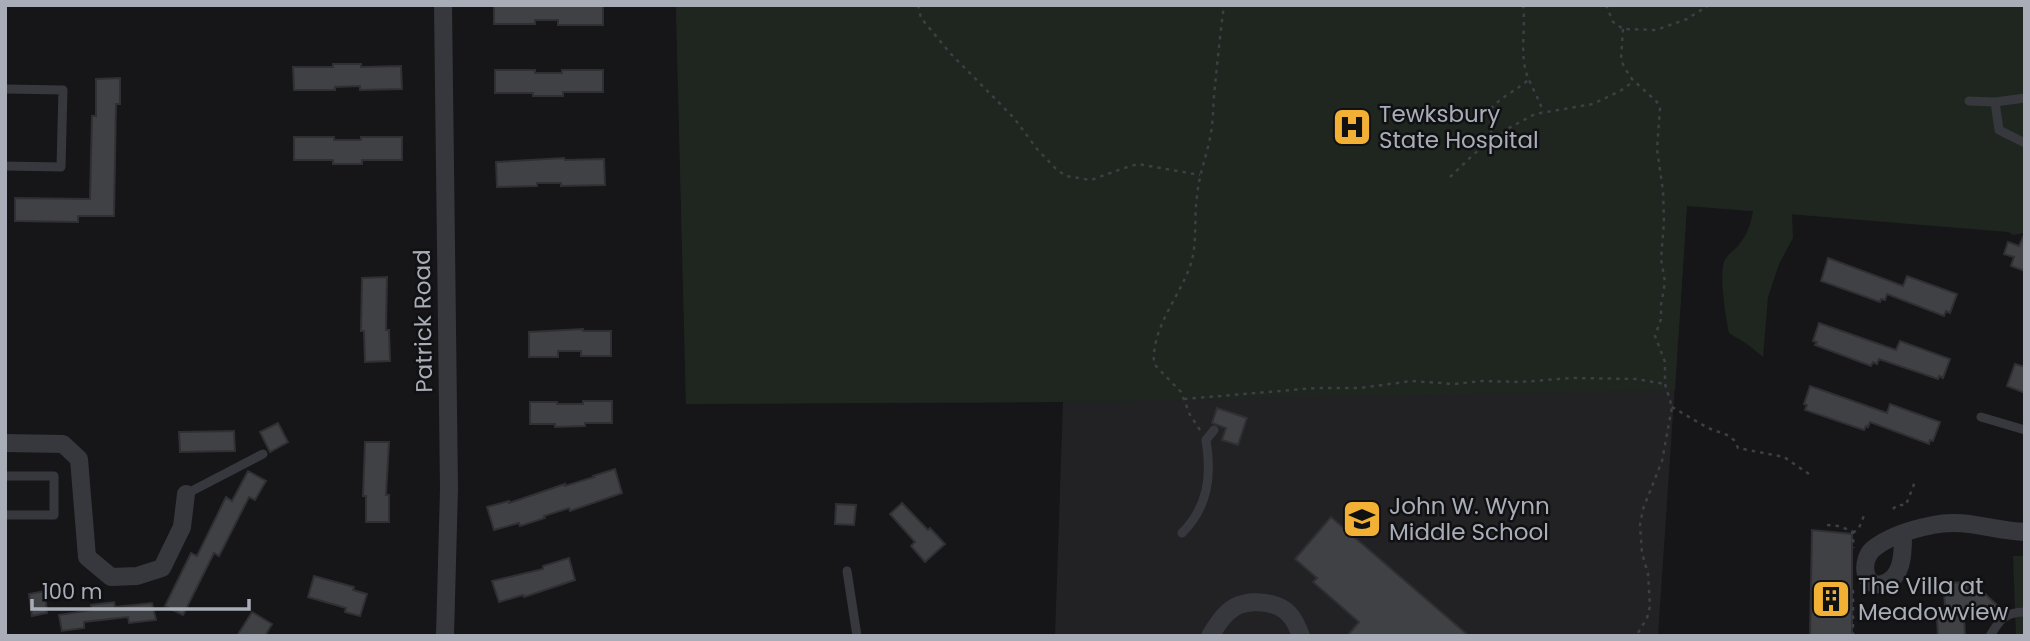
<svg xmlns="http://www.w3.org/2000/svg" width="2030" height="641" font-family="Poppins,sans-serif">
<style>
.built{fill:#222225}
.green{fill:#1e261f}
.building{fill:#404145;stroke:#303034;stroke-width:2}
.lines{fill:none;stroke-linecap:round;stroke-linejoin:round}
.path{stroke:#3d3f44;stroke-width:2.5;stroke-dasharray:3.5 5;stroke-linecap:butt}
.service{stroke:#37383d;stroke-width:9}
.minor{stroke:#37383d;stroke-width:18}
.labels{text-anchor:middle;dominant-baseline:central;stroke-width:5;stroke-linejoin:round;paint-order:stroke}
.poi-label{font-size:23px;fill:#a8adb8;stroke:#111113;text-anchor:start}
.street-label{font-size:23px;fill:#a8adb8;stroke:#111113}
</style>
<rect width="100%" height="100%" fill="#161618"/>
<!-- built -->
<path class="built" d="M676,5H2025V233L1687,206L1658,636H1055L1063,402L686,404Z"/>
<!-- green -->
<path class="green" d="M676,5H2025V233L2013,235L2008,232L1792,214L1793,238L1779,264L1768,297L1763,357L1747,344L1729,333C1726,318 1719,276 1724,262C1726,256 1734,250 1738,246C1747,235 1751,224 1753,211L1687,205L1675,390L1063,402L686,404Z
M2013,556H2025V636H2016Z"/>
<!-- building -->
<path class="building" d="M494,5H603V25H558V20H535V24H494Z
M333,64H361V67L401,66L402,89L360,90V86L335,87V90H294L293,67H333Z
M495,70H535V73H562V70H603V92H563V96H533V93H495Z
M120,78V104H116L114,216H78V222L15,221V198L90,199L92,116H96V79Z
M294,137H334V140H361V137H402V160H362V164H333V160H294Z
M564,158L565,160L604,159L605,185L561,186V183H537V186L497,187L496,162Z
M2025,233V271L2011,266L2014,257L2004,254L2008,242L2019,246Z
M1828,258L1903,286L1907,276L1957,294L1950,313L1946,311L1944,316L1887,294L1885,300L1881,299L1880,302L1821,281Z
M387,277L386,330H389L390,361L365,362L364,331H361L362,278Z
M1819,323L1896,350L1900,341L1950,359L1943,378L1939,376L1938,379L1879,359L1877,364L1873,362L1871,366L1815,345L1817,342L1813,341Z
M583,329V331H611V356H581V351H558V357H529V332Z
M2015,364L2025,367V393L2007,386Z
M1810,386L1887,413L1890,404L1940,422L1933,441L1930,440L1929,444L1870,422L1868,427L1866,426L1864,430L1805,410L1807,405L1804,404Z
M583,401H612V423H585V426L555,427V424H530V402H557V404H583Z
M1217,408L1247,418L1238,445L1222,440L1226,428L1212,423Z
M278,423L288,442L270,452L260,432Z
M234,431L235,451L180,452L179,432Z
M365,442H389L386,495H389V522H366V496H363Z
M615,469L622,493L570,511L569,508L544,516L545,518L520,526L519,523L494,530L487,507L509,501V503L565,484V486L594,477L593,476Z
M248,471L266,481L255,500L249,497L219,556L214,553L183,615L165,606L191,553L197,556L226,497L232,501Z
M902,503L928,530L930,528L945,544L925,562L911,546L915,542L890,514Z
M836,504L856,505L854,525L835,524Z
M1331,517L1469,636H1347L1359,622L1313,582L1317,578L1295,559Z
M1812,530L1852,534V636H1810Z
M569,558L575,580L524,597L523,595L499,602L492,581L543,569V566Z
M314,576L354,587L353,590L367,594L360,616L345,612L346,608L308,597Z
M1949,582L1968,583V592L1985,594L1998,606L1985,617L1964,616L1965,636H1938L1937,618L1946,617L1944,594L1948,593Z
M45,591L47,613L32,616L29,594Z
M114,602L115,607L152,603L156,620L129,623L128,617L84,622V628L62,631L59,615L91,610V605Z
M252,612L272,624L265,636H237Z"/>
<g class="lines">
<!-- path -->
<path class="path" d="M918,5L921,18L950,53L1014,118L1037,149L1055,168L1066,176L1091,180L1124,168L1138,164L1200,175
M1523,5C1526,27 1520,50 1526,72C1530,85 1539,98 1543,112
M1606,5L1613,22L1623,29L1656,30L1687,19L1709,5
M1623,29L1621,59L1624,67L1632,79L1657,102L1660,108L1657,149L1663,191L1664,222L1661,259L1665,282L1661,305V319L1655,336L1665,362V384L1672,407L1662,461L1643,509L1640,525L1642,553L1648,574L1650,606L1647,618L1636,636
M1492,142L1489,111C1500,97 1516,91 1529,79
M1450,177L1475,153L1492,142L1507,129L1535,114L1593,104L1620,91L1634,81
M1184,399L1316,388H1360L1412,381L1454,384L1482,381L1521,382L1571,378L1636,379L1665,384
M1672,407L1708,428L1727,435L1734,440L1738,448L1784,457L1809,474
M1200,430L1190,415L1181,392L1154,364C1151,326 1182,295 1192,260C1197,239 1194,217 1197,196C1199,175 1206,158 1210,138C1213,125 1213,110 1214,96C1217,66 1220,35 1224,5
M1893,509L1897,505H1906L1916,479
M1827,525L1838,526L1852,531L1854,548
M1853,533L1859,528L1865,513
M1853,636V587"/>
<!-- service -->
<path class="service" d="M5,89L63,90L61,167L5,166
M1969,101L1995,102L2025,98
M1995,102L1999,130L2025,143
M1981,417L2025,430
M5,476H54V515H5
M186,494L263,454
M1182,533C1208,507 1212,476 1206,440L1214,430
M847,571L857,636
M1990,636C2000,619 2005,612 2025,612"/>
<!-- minor -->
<path class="minor" d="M443,5L449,489L445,636
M5,443L63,444L79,459L87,557L111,577L137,576L162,568L182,527L186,494
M1903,533C1903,550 1904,579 1882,584C1862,588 1861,559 1873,549C1890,535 1913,529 1933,525C1965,518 1993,531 2025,532
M1210,636C1217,625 1224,613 1235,607C1248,600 1270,601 1283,609C1293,615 1297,626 1301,636"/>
</g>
<!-- icons -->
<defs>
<g id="hospital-square" transform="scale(2.0125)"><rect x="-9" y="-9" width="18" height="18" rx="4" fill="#f2b134" stroke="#111113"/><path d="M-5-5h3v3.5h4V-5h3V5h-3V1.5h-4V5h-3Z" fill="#111"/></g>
<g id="school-square" transform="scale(2.0125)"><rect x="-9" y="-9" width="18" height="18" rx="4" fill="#f2b134" stroke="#111113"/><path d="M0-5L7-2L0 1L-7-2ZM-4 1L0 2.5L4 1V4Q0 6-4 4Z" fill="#111"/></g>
<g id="building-square" transform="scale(2.0125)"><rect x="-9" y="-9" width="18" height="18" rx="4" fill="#f2b134" stroke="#111113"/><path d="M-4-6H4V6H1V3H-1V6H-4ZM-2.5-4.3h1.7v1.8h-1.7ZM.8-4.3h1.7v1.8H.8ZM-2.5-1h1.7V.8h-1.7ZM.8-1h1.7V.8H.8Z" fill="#111"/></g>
</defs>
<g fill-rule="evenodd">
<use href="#hospital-square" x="1352" y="127"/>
<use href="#school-square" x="1362" y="519"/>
<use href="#building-square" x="1831" y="599"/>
</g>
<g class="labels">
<!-- poi labels -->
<g class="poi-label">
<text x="1379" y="114">Tewksbury<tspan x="1379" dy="26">State Hospital</tspan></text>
<text x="1389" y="506">John W. Wynn<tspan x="1389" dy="26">Middle School</tspan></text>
<text x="1858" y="586">The Villa at<tspan x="1858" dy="26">Meadowview</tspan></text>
</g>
<!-- street labels -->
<g class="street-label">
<text transform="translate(423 321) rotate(-91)">Patrick Road</text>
</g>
</g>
<!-- border -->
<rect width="2030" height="641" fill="none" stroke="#a8adb8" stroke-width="14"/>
<!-- scale -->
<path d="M32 599v10h217v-10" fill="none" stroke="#a8adb8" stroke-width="3.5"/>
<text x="42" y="599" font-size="21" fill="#a8adb8" stroke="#111113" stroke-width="5" paint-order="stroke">100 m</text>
</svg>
